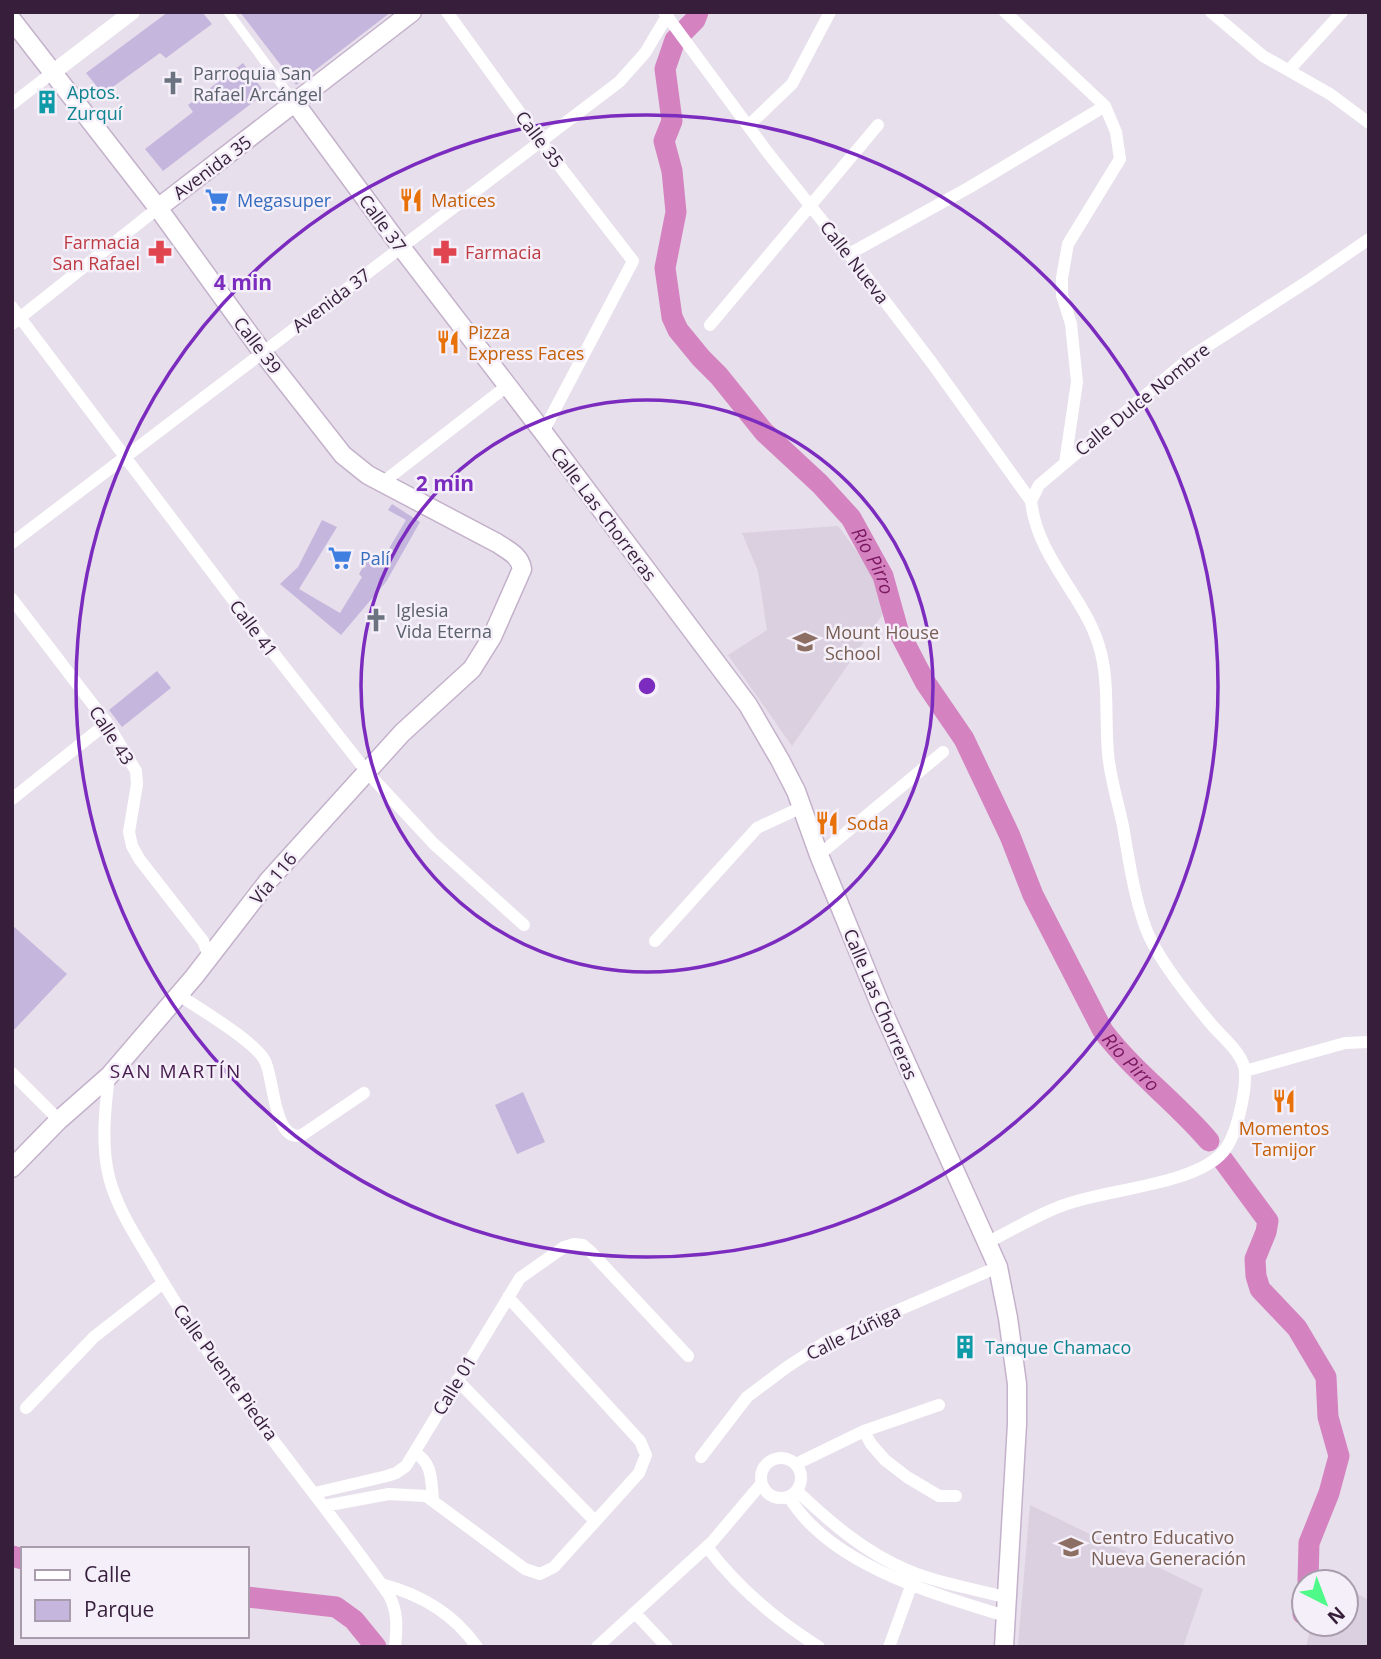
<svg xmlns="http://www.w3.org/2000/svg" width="1381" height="1659" font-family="'Open Sans',sans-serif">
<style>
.built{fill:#dad0df}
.green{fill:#c5b6de}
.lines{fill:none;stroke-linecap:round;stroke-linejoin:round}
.river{stroke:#d483c0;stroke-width:21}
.secondary-casing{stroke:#c4b1cb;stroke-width:21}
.pedestrian{stroke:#fff;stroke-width:9}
.minor{stroke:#fff;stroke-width:12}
.tertiary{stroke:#fff;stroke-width:16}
.secondary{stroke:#fff;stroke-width:18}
.ring{fill:none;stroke:#7b2cbf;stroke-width:3.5}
.labels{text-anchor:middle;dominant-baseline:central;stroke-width:5;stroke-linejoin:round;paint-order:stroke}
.worship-label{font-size:18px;fill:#5b616d;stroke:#f4eff8;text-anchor:start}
.culture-label{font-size:18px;fill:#0d838f;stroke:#f4eff8;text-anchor:start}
.street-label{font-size:18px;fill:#371f3c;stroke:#f4eff8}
.shop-label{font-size:18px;fill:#366cbe;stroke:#f4eff8;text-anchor:start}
.food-label{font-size:18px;fill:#c56008;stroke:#f4eff8;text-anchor:start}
.health-label{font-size:18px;fill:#be3a42;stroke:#f4eff8;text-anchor:end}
.education-label{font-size:18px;fill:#785e54;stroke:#f4eff8;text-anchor:start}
.water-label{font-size:19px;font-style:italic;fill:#7a1760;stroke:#f4eff8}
.neighbourhood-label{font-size:19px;letter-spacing:2px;fill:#471a4f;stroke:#f4eff8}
.centre{fill:#7b2cbf;stroke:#f4eff8;stroke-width:3.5}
.ring-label{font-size:21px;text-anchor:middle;font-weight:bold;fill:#7b2cbf;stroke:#f4eff8;stroke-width:5;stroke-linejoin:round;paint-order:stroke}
</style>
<rect width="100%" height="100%" fill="#e7dfeb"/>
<!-- built -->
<path class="built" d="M838,526L876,577L885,611L792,746L728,655L767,630L758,571L742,533Z
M1030,1505L1203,1589L1183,1647H1024L1018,1645Z
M1346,1588L1369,1600V1647H1306L1311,1624H1346Z"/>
<!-- green -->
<path class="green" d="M168,12H202L212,24L166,58L160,53L103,94L86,73Z
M240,12H391L296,85Z
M243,63L265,93L163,171L145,149L193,112L188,105Z
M392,504L420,522L386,582L341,635L280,584L298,567L322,520L337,527L299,589L340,613L362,577L359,574L371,553L382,560L406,520L388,510Z
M157,671L171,688L122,727L109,710Z
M12,925L67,974L12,1032Z
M523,1092L545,1142L517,1154L495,1105Z"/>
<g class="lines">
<!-- river -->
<g class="river">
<path id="s1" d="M698,12L695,20L675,40L665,69L672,121L664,141L672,171L676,212L665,268L672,317L678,330L701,358L719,376L764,432L820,484L851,518L883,576L898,630L925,682L964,739L1010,836L1033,895L1103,1031C1134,1072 1176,1102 1209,1141"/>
<path d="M1223,1160L1268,1221L1266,1232L1255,1259L1256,1276L1260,1289L1297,1328L1326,1377L1328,1417L1339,1456L1329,1493L1309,1543L1308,1582"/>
<path d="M12,1556L23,1559"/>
<path d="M247,1597L336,1607L354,1620L376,1647"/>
<path d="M1303,1614L1304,1611"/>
</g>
<!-- secondary casing -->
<g class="secondary-casing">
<path id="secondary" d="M12,20L158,208L263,353L343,455L368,475L497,543C507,550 520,555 522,569L492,637L472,669L402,733L269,880L194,977L109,1076L59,1120L12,1168
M295,103L401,247L543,432L748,705L780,760L796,791L819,855L882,1009L998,1267L1008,1318L1017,1384V1424L1004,1647
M158,208L412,12"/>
</g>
<!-- pedestrian -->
<path class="pedestrian" d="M228,12L295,103"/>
<!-- minor -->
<path class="minor" d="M447,12L541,142L633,261L543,432
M664,12L768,153L849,254L932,363L1031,501C1038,562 1088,598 1101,653C1109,686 1105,720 1108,753C1110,778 1118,802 1123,826C1129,861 1134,896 1146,929C1158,960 1190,999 1212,1025C1222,1037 1244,1054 1245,1072C1246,1092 1237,1136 1223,1152C1195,1185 1106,1189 1064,1205C1038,1214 1013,1230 988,1242
M1005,12L1105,106L1116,132L1120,159L1068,244L1062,278V295L1071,324L1077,382L1065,463
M1211,12L1263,56L1330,94L1369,123
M1289,70L1342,12
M12,104L52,73
M748,126L792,84L830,12
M849,254L970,187L1105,106
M12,307L261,637L367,772L434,844L524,925
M12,324L158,208
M710,325L878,125
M382,483L507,386
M1031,501L1039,485L1192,356L1311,279L1369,239
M12,543L619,82L645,53L667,16
M12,599L107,723L136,771L137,784L129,832L132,846L140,860L203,941L209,956
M12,799L107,723
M819,855L943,752
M655,941L757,828L802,807
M179,995C198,1008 256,1042 265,1061C274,1078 274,1144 302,1135L364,1093
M1245,1071L1345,1043L1369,1042
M12,1073L59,1120
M109,1076C105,1108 101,1145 109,1177C117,1209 137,1238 154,1267C221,1383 312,1485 389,1595C398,1612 397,1627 395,1647
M457,1380L595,1521
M26,1408L94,1337L163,1283
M864,1431L871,1444L885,1460L907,1477L939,1496H956
M415,1453C433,1463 431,1481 433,1500
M701,1457L747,1397L787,1367L827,1341L998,1267
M761 1478a20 20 0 1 1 40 0a20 20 0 1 1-40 0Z
M796,1464L864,1431L939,1405
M797,1491C830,1522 864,1552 907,1570C938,1583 973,1589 1006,1597
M315,1493L387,1476L396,1473L406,1466L520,1278L564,1247L574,1244L583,1245L591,1252L688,1356
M789,1497C830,1565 934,1594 1005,1616
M324,1506L389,1494L426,1496L525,1569L540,1574L554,1567L639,1473L646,1455L640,1441L508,1297
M707,1547C738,1588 776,1620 819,1647
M381,1584C420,1594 454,1614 477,1647
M635,1613L667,1647
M597,1647L712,1542L761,1484
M889,1647L914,1578"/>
<!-- tertiary -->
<path class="tertiary" d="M52,73L132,12"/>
<!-- secondary -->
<use href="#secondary" class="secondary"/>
</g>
<!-- distance rings -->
<g class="ring">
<circle cx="647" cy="686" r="286"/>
<circle cx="647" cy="686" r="571"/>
</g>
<!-- icons -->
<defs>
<g id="church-bare" transform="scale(1.89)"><path d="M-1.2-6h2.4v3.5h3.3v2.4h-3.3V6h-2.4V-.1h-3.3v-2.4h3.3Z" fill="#6b7280" stroke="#f4eff8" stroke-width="2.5" paint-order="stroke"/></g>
<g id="building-bare" transform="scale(1.89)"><path d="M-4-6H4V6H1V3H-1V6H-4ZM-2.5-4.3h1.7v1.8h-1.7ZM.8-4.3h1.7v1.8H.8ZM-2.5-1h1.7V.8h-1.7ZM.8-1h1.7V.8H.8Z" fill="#0f9aa8" stroke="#f4eff8" stroke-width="2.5" paint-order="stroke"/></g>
<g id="supermarket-bare" transform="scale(1.89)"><path d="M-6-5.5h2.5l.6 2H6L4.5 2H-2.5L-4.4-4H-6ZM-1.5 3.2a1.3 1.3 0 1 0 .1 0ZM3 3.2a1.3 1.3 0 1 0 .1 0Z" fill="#3f7fe0" stroke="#f4eff8" stroke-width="2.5" paint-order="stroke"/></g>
<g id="restaurant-bare" transform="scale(1.89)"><path d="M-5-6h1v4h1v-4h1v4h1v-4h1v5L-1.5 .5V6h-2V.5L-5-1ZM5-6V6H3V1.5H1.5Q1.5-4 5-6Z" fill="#e8710a" stroke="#f4eff8" stroke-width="2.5" paint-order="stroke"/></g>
<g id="pharmacy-bare" transform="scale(1.89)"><path d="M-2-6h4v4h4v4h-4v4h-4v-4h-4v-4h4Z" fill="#e0444e" stroke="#f4eff8" stroke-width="2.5" paint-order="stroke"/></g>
<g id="school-bare" transform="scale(1.89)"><path d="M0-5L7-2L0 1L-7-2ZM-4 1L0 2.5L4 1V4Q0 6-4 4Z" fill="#8d6e63" stroke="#f4eff8" stroke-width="2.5" paint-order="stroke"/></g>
</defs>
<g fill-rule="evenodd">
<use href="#church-bare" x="173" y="83"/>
<use href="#building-bare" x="47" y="102"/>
<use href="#supermarket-bare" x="217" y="200"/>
<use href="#restaurant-bare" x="411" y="200"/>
<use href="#pharmacy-bare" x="160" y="252"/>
<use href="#pharmacy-bare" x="445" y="252"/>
<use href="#restaurant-bare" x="448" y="342"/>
<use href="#supermarket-bare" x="340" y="558"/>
<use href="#church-bare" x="376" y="620"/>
<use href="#school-bare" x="805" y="642"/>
<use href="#restaurant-bare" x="827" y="823"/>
<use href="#restaurant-bare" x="1284" y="1101"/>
<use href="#building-bare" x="965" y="1347"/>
<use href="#school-bare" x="1071" y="1547"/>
</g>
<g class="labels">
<!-- worship labels -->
<g class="worship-label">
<text x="193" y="73">Parroquia San<tspan x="193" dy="21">Rafael Arcángel</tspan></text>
<text x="396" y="610">Iglesia<tspan x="396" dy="21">Vida Eterna</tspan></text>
</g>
<!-- culture labels -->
<g class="culture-label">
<text x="67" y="92">Aptos.<tspan x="67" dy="21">Zurquí</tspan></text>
<text x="985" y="1347">Tanque Chamaco</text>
</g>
<!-- street labels -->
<g class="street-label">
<text transform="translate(540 139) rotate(53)">Calle 35</text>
<text transform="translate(212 167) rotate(-37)">Avenida 35</text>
<text transform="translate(383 223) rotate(54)">Calle 37</text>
<text transform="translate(855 262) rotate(52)">Calle Nueva</text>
<text transform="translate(331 300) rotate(-37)">Avenida 37</text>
<text transform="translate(258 345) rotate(53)">Calle 39</text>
<text transform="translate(1142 399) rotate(-39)">Calle Dulce Nombre</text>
<text transform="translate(604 514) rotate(53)">Calle Las Chorreras</text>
<text transform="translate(254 628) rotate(53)">Calle 41</text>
<text transform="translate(112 735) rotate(57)">Calle 43</text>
<text transform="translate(273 878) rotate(-50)">Vía 116</text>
<text transform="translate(881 1004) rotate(67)">Calle Las Chorreras</text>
<text transform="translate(853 1332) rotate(-26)">Calle Zúñiga</text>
<text transform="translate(226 1372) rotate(54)">Calle Puente Piedra</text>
<text transform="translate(454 1385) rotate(-59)">Calle 01</text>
</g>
<!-- shop labels -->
<g class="shop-label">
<text x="237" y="200">Megasuper</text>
<text x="360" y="558">Palí</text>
</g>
<!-- food labels -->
<g class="food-label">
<text x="431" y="200">Matices</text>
<text x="468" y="332">Pizza<tspan x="468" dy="21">Express Faces</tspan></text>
<text x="847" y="823">Soda</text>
<text x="1284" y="1128" text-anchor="middle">Momentos<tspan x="1284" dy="21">Tamijor</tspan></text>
</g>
<!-- health labels -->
<g class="health-label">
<text x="140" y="242">Farmacia<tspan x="140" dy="21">San Rafael</tspan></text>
<text x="465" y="252" text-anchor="start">Farmacia</text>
</g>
<!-- education labels -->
<g class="education-label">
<text x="825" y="632">Mount House<tspan x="825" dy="21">School</tspan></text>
<text x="1091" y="1537">Centro Educativo<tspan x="1091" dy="21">Nueva Generación</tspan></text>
</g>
<!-- water labels -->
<g class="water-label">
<text stroke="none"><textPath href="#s1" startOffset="639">Río Pirro</textPath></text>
<text stroke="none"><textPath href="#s1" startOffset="1206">Río Pirro</textPath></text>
</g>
<!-- neighbourhood labels -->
<g class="neighbourhood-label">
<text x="176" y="1071">SAN MARTÍN</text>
</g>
</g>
<circle cx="647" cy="686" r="10" class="centre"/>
<g class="ring-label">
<text x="243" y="290">4 min</text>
<text x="445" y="491">2 min</text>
</g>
<!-- border -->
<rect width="1381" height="1659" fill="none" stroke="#371f3c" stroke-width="28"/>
<!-- legend -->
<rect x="21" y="1547" width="228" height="91" fill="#f4eff8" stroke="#a89cad" stroke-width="2"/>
<rect x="35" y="1570" width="35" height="10" fill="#ffffff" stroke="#a89cad" stroke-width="2"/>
<text x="84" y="1582" font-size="21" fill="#371f3c">Calle</text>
<rect x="35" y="1600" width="35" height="21" fill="#c5b6de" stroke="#a89cad" stroke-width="2"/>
<text x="84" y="1617" font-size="21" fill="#371f3c">Parque</text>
<!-- north arrow -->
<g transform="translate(1325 1603) rotate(138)"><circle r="33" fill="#f4eff8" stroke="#a89cad" stroke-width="2"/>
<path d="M0-5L12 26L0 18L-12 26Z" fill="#4ff989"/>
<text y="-10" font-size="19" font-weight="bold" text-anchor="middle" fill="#371f3c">N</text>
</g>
</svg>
